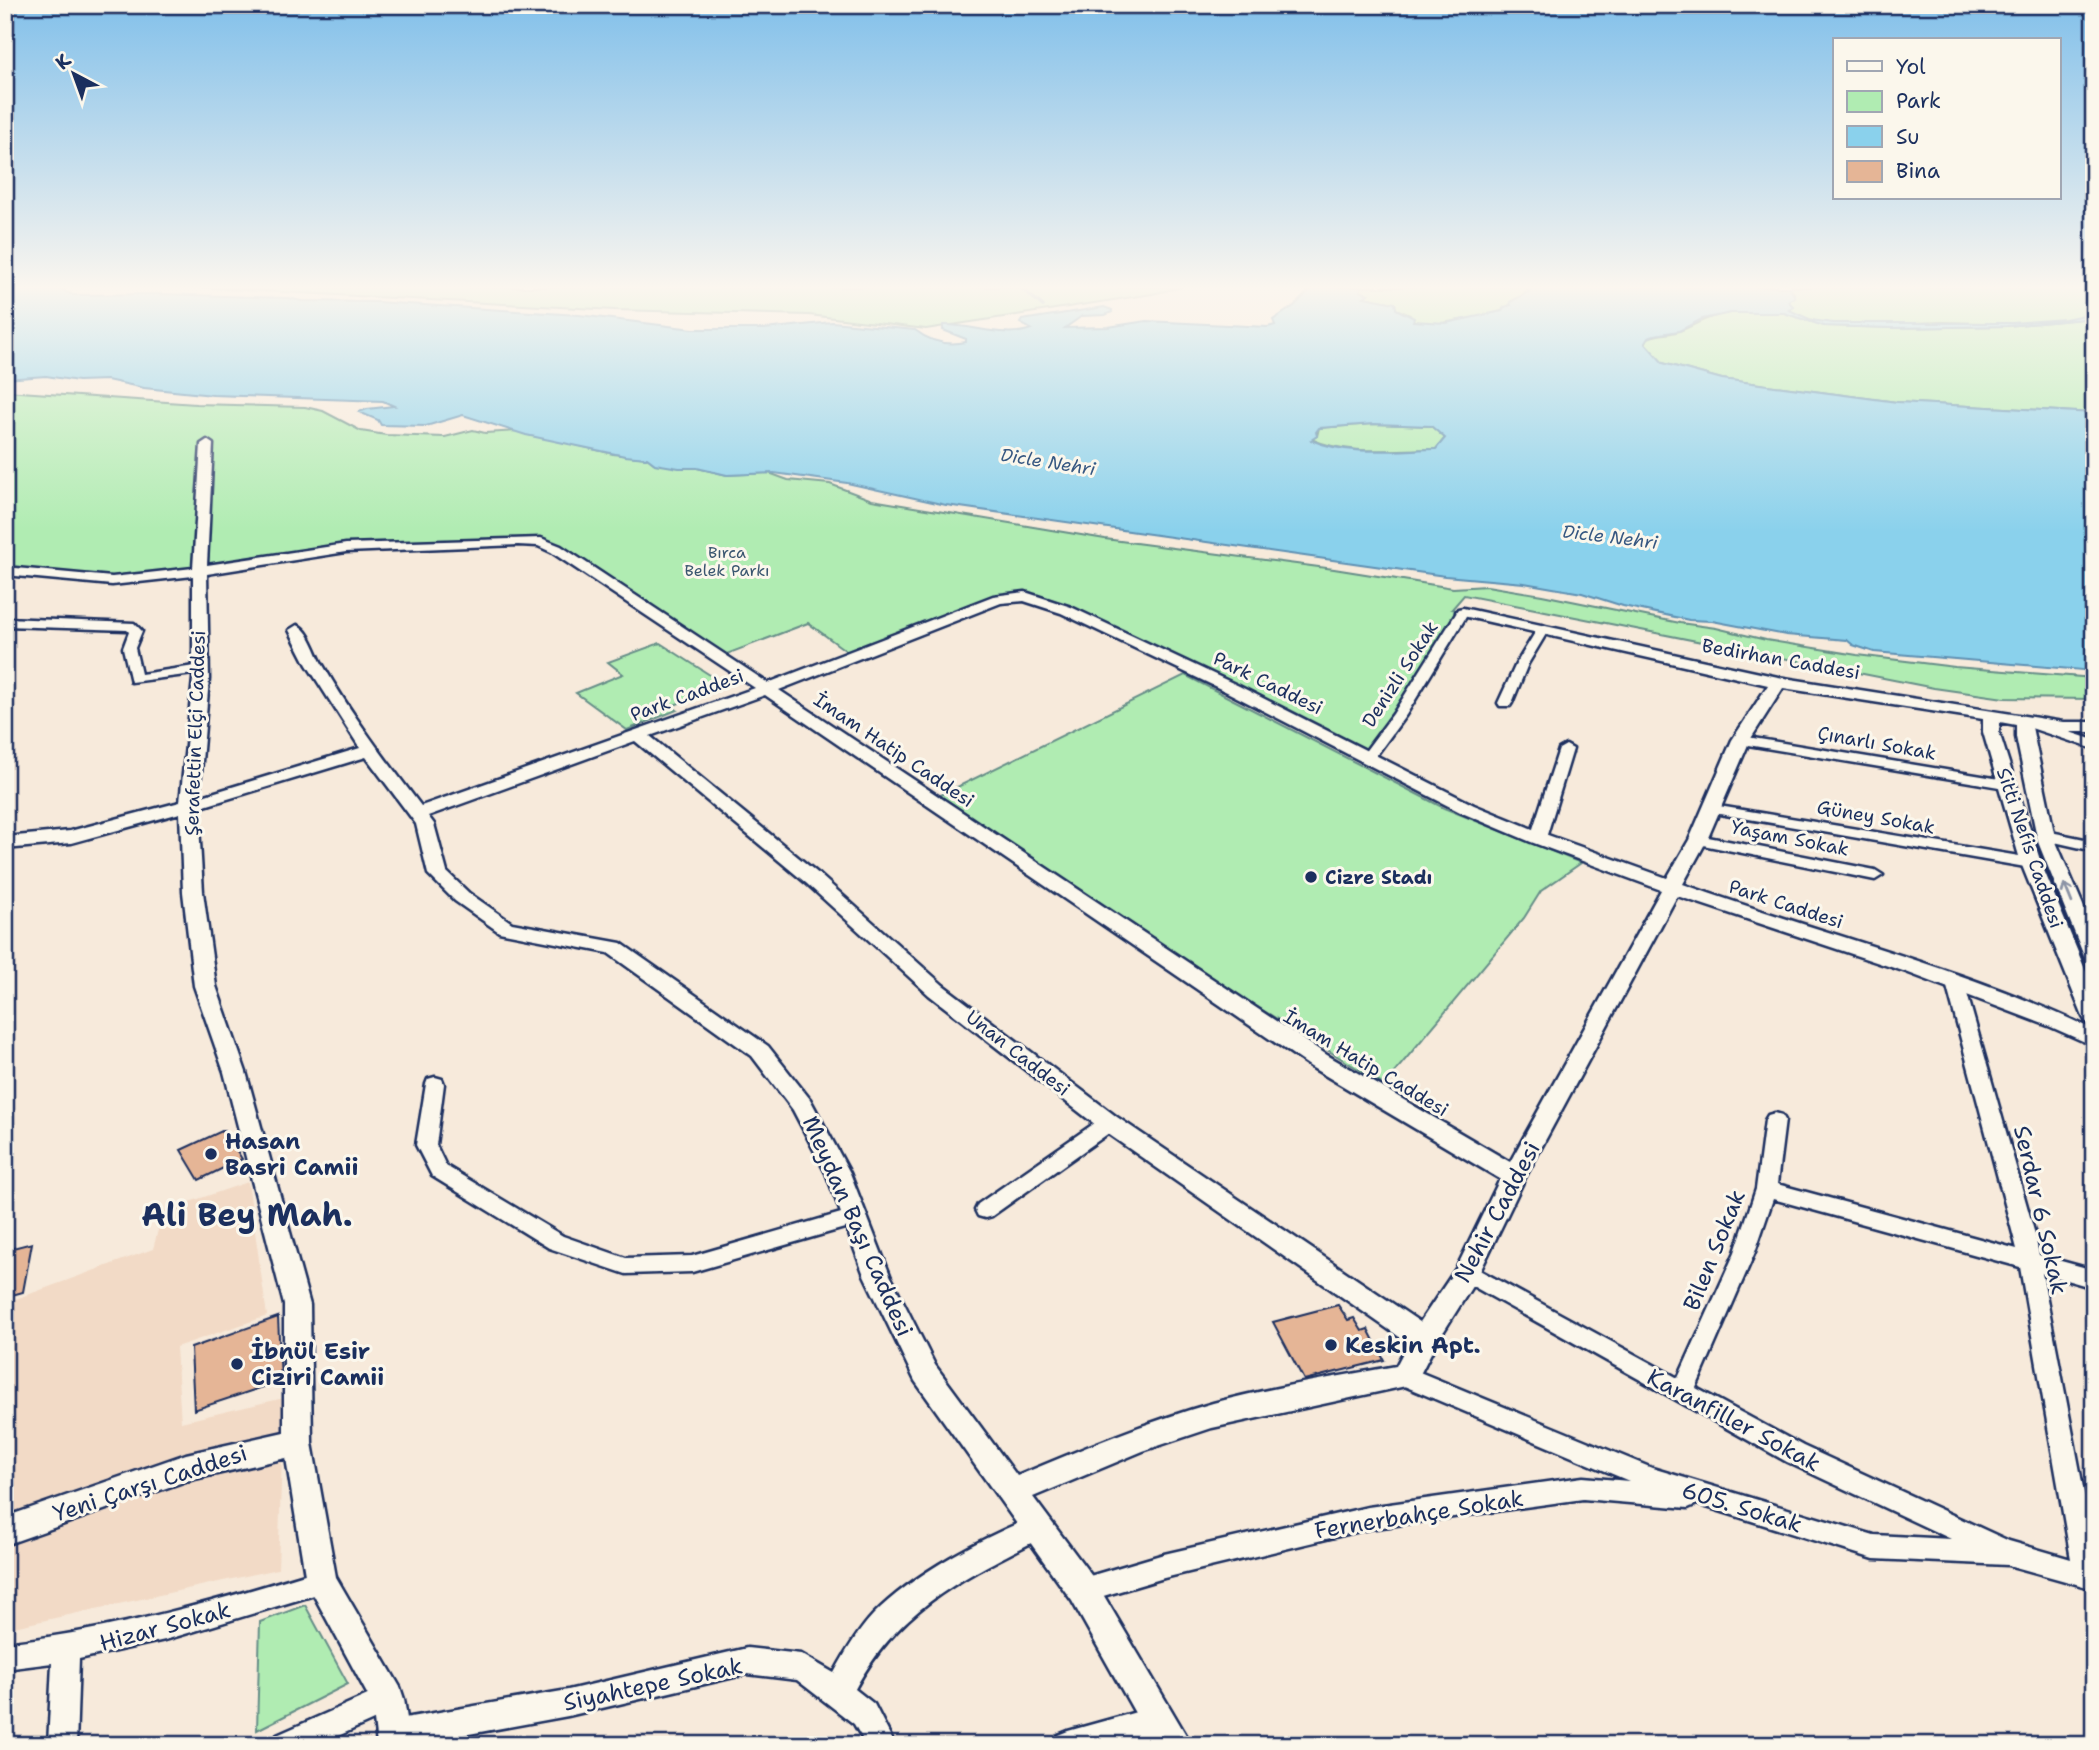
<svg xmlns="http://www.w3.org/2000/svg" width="2099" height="1750" font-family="'Shantell Sans',sans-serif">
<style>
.built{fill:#f2dac6}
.green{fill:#b0ecb2;stroke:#668e88;stroke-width:2}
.water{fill:#8ad1ec;stroke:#5e90b3;stroke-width:2;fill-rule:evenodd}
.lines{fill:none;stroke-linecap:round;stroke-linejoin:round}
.stream{stroke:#5e90b3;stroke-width:3.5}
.building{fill:#e5b596;stroke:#1b2f5e;stroke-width:2}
.minor-casing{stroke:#1b2f5e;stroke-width:5}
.tertiary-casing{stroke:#1b2f5e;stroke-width:5}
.minor{fill:#fbf7ec;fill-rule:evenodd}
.tertiary{fill:#fbf7ec;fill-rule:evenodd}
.oneway{stroke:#8b93a5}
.poi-dot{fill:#1b2f5e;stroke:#fbf7ec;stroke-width:2.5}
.labels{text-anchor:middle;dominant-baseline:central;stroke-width:6;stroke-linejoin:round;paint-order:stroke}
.far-park-label{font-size:16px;fill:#39556f;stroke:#fbf7ec}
.far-water-label{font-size:18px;font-style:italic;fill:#375882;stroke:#fbf7ec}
.street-label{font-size:19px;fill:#1b2f5e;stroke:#fbf7ec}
.poi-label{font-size:19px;font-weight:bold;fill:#1b2f5e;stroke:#fbf7ec;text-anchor:start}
.near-poi-label{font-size:23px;font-weight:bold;fill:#1b2f5e;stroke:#fbf7ec;text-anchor:start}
.near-street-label{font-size:23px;fill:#1b2f5e;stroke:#fbf7ec}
.near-district-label{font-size:32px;font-weight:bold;fill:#1b2f5e;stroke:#fbf7ec}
</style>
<rect width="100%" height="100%" fill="#f7eadb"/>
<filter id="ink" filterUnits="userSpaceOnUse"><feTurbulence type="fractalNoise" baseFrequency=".0143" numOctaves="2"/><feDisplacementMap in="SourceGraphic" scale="14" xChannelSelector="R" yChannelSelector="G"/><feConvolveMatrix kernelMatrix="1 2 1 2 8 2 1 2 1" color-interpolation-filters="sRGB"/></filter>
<g filter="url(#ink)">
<!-- built -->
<path class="built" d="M248,1182L267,1316L176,1347L181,1422L284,1398L278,1569L5,1629V1303L153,1249L163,1211Z"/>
<!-- green -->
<path class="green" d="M191,287H1182L1152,294L926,329L809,315L615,310Z
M1362,287H1525L1530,289L1502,311L1483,316L1436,324L1412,321L1410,315L1396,309L1395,303L1363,297L1368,294L1360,291Z
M1792,287H2094V313C2053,329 1987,322 1943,322C1902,322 1859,330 1818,322C1808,319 1798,314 1788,310V301L1794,293L1790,289Z
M1731,313H1784L1824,326L1892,328L2007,326L2094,318V413L1897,402L1722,379L1663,363L1645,344L1648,338C1659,333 1671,335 1682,330C1699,323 1711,315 1731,313Z
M5,391L196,404L305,407L323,411L361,431L386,435L445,437L473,430L485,433L518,431L613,454L647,458L655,464L697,468L727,475L769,473L788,480L830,484L872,500L1105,539L1334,569L1453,588L1487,586L1542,595L1680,623L1716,628L1766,640L1857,655L1955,667L2094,678V699L2004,698L1934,688L1464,595L1452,609L1463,612L1368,757L1066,610L1018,596L853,656L808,623L719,657L541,542L346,548L122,581L5,571Z
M1374,424L1431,426L1445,438L1436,449C1394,449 1348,456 1311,439L1317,436L1319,428Z
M660,643L724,684L672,706L677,710L627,730L576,693L623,674L608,662Z
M1185,675L1444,808L1581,863L1541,891L1524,918L1384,1085L1222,985L939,796Z
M305,1605L348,1684L257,1730L260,1622Z"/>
<!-- water -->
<path class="water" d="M5,287H56L73,295L161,294L288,298L302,301L376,302L579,315L693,329H764L832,322L915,330C929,341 946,346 966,342V339L943,330V325C971,324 1005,339 1031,329L1020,323L1022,320L1104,307L1112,310V312L1105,315L1082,316L1065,328L1108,327L1146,321L1268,327L1275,325L1273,320L1294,306L1313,287H1362L1360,291L1368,294L1364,297L1395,303L1396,309L1414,318L1413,321L1446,323L1502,311L1504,307L1511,305L1510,302L1530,291L1525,287H1792L1790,289L1795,297L1788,301L1794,307L1789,310L1811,320L1833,323H2012L2065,319L2094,313V318L2007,326L1892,328L1824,326L1784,313H1731L1702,319L1679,331L1654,335L1648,338L1645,343L1663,363L1722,379L1897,402L2094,413V671L1874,652L1853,645L1847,640L1786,635L1712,621L1689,620L1623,606L1582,593L1524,583L1445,576L946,505L847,483L774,473L727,475L697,468H679L655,464L647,458L625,456L526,435L463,415L426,426L381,425L378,420L359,412L367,409L394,406L383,401L213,395L144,388L107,380L78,381L46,376L5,379ZM1374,424L1431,426L1445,438L1436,449C1394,450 1348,456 1311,440L1317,436L1316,432L1319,428Z"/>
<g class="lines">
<!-- stream -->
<path class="stream" d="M1020,287L1043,306"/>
</g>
<!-- building -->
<path class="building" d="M224,1130L242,1159L199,1180L181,1150Z
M32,1243L23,1292L5,1297V1250Z
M1338,1305L1348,1320L1354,1318L1362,1331L1368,1329L1384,1360L1304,1380L1273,1322Z
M278,1317L281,1381L194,1410L191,1348Z"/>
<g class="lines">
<!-- minor casing -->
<g class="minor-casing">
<path id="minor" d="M1463,608L1469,612L1406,715L1373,760H1363L1361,757L1393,714L1457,612Z
M5,618L134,623L142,631L135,648L141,674L201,665L207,669L201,673L131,682L123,648L129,632L127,630L5,626Z
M1543,625L1549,629L1528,664L1512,703L1510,706H1500L1498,703L1516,664L1539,626Z
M2033,720L2094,740V749L2028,727L2026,724Z
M1741,736L2006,780L2013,784L2006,788L1736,743L1734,740Z
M1566,745L1573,749L1546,838L1543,841H1533L1530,838L1559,749Z
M1713,805L2031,858L2039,863L2031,868L1708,812L1706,809Z
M2046,831L2094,841V851L2041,839L2038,836L2041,833Z
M1698,835L1875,870L1883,875L1875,880L1693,843L1690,840Z
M1955,977L1964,983L2034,1231L2039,1255L2094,1270V1288L2042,1273L2094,1545V1589L2008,1565L1874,1559L1697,1504L1688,1508L1583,1499L1368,1529L1164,1578L1083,1602L1074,1599L1070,1590L1074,1581L1083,1578L1164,1554L1368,1507L1583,1477L1629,1481L1397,1383L1394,1376L1397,1369L1405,1366L1652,1468L1874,1535L1951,1539L1787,1462L1460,1279L1456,1273L1460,1267L1467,1264L1474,1267L1678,1378L1735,1252L1756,1189L1765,1120L1768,1115L1775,1113L1782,1115L1785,1120L1777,1184L2017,1249L1946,983ZM1773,1199L2020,1267L2071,1559L2009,1541L1803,1446L1696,1388L1755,1252Z
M435,1077L442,1079L444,1084L436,1145L446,1166L563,1236L626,1258L692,1256L855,1209L862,1211L865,1217L862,1223L855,1225L692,1272L626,1274L549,1248L432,1176L416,1145L426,1084L428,1079Z
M1109,1116L1116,1118L1119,1123L1116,1128L992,1216L985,1218L978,1216L975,1210L978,1204L1102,1118Z
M1038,1515L1047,1519L1050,1527L1047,1535C965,1577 901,1605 855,1689L874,1704L895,1745H866L854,1724L797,1680L747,1674L568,1716L409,1745H386L379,1734L383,1724L393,1720L568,1690L747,1648L801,1654L834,1673C845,1653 857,1632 873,1615C914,1573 983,1537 1038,1515Z
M321,1569L330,1572L334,1581L330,1590L321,1593L165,1640L79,1659L76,1745H48L52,1663L5,1669V1643C114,1630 217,1601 321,1569Z
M388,1686L398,1689L401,1699L398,1709L318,1745H273L277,1735Z
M1158,1706L1168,1710L1172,1720L1168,1730C1129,1746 1096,1745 1054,1745L1058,1735L1068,1731Z"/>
</g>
<!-- tertiary casing -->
<g class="tertiary-casing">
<path id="tertiary" d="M207,440L213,444L207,565L346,544L541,538L561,546L768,683L993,596L1025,592L1071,607L1239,686L1474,805L1545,834L1667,878L1689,840L1732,740L1768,685L1463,616L1456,612L1458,609L1463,608L1778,677L2063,722H2094V732H2063L2032,727L2056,842L2094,931V963L2087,961L2084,956L2038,842L2016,737V725L2000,722L1999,732L2041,863L2094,991V1024L2086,1022L2083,1017L2021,863L1983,732V719L1783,688L1750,740L1707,840L1683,884C1819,933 1963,967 2094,1030V1046L2051,1027L1906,972L1677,896L1526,1176L1476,1280L1434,1347L1415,1384L1212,1428L1143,1451L1033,1497L1094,1579L1192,1745H1153L1072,1601L915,1381L864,1275L826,1173L793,1110L752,1056L608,953L499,932L455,901L428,874L416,824L366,757L198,808L203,892L216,986L246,1072L310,1305L312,1443L336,1577L400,1687L404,1699L411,1745H377L372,1703L306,1581L286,1458L186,1481L5,1545V1517L186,1454L284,1432V1305L224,1072L194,986L183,892L180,813L71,843L5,849V837L70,831L180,802L193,679V576L112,585L5,575V567L112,577L193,568L201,444ZM518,545L538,546L551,552L755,688L421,806C386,760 351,714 323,665C316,654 310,629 297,625L289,630L307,665L360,748L199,797L209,679L207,574L346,552ZM1024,601L1061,613L1227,692L1462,813L1531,842L1661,890L1510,1162L1327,1055L779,690L1001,603ZM765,695L1311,1067L1500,1179L1457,1267L1420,1322L1117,1117L943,985L820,875L650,736ZM635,741L806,883L929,995L1101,1129L1408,1343L1396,1366C1335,1377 1273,1387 1213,1403C1146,1422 1081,1449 1017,1476L935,1365L890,1275L850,1173L810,1099L768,1046L621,943L512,923L469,893L447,872L434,824L428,816Z"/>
</g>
<!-- minor -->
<use href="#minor" class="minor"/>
<!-- tertiary -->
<use href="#tertiary" class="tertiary"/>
</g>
<!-- one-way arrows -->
<defs><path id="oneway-shaft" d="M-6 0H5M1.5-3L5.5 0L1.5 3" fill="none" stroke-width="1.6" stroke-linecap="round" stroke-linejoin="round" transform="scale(1.75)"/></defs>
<use class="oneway" href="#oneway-shaft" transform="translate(2068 893) rotate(-112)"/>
</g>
<!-- sky -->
<linearGradient id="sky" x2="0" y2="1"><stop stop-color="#82c0ea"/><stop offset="0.54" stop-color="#fbf6ef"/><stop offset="1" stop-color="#fbf6ef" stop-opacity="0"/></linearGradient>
<rect width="2099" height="532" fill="url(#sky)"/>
<!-- markers -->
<g class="poi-dot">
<circle cx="1311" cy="877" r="7"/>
<circle cx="211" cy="1154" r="7"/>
<circle cx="1331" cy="1345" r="7"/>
<circle cx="237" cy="1364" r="7"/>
</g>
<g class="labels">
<!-- far-park labels -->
<g class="far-park-label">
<text x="727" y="552">Bırca<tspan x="727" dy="18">Belek Parkı</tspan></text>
</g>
<!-- far-water labels -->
<g class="far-water-label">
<text transform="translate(1048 462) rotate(9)">Dicle Nehri</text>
<text transform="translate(1610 537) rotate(7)">Dicle Nehri</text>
</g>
<!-- street labels -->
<g class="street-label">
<text transform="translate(1781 659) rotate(10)">Bedirhan Caddesi</text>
<text transform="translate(1400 674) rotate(-57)">Denizli Sokak</text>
<text transform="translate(1268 683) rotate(26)">Park Caddesi</text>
<text transform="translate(687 695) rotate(-20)">Park Caddesi</text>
<text transform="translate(195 733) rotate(-88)">Şerafettin Elçi Caddesi</text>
<text transform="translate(1877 743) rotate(10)">Çınarlı Sokak</text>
<text transform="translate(894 750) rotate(34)">İmam Hatip Caddesi</text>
<text transform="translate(1876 817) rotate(10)">Güney Sokak</text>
<text transform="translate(1790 838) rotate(11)">Yaşam Sokak</text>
<text transform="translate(2030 848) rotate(71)">Sitti Nefis Caddesi</text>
<text transform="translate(1786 904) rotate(18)">Park Caddesi</text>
<text transform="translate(1018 1053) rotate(38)">Unan Caddesi</text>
<text transform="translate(1366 1063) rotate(31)">İmam Hatip Caddesi</text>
</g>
<!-- poi labels -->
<g class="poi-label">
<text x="1325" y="877">Cizre Stadı</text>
</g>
<!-- near-poi labels -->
<g class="near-poi-label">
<text x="225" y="1141">Hasan<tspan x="225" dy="26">Basri Camii</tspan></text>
<text x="1345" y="1345">Keskin Apt.</text>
<text x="251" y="1351">İbnül Esir<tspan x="251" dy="26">Ciziri Camii</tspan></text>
</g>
<!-- near-street labels -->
<g class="near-street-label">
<text transform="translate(2041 1210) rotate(77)">Serdar 6 Sokak</text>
<text transform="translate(1497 1212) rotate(-62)">Nehir Caddesi</text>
<text transform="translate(858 1226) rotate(66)">Meydan Başı Caddesi</text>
<text transform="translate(1714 1250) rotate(-68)">Bilen Sokak</text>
<text transform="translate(1734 1420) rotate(28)">Karanfiller Sokak</text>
<text transform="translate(150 1483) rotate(-18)">Yeni Çarşı Caddesi</text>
<text transform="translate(1742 1507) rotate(17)">605. Sokak</text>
<text transform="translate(1419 1514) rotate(-9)">Fernerbahçe Sokak</text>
<text transform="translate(165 1626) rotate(-15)">Hizar Sokak</text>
<text transform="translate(653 1684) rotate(-12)">Siyahtepe Sokak</text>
</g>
<!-- near-district labels -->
<g class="near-district-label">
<text x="247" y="1214">Ali Bey Mah.</text>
</g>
</g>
<!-- margin -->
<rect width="2099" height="1750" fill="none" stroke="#fbf7ec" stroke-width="28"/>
<rect x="14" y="14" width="2071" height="1722" fill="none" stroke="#1b2f5e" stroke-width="2.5" filter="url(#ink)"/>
<!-- legend -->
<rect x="1833" y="38" width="228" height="161" fill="#fbf7ec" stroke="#a1a7b3" stroke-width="2"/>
<rect x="1847" y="61" width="35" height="10" fill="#fbf7ec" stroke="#a1a7b3" stroke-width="2"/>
<text x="1896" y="74" font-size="21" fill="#1b2f5e">Yol</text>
<rect x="1847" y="91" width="35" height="21" fill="#b0ecb2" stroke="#a1a7b3" stroke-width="2"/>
<text x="1896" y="108" font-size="21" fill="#1b2f5e">Park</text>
<rect x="1847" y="126" width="35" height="21" fill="#8ad1ec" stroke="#a1a7b3" stroke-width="2"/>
<text x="1896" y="144" font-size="21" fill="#1b2f5e">Su</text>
<rect x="1847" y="161" width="35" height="21" fill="#e5b596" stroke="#a1a7b3" stroke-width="2"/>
<text x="1896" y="178" font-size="21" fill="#1b2f5e">Bina</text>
<!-- north arrow -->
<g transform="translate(74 74) rotate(319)" stroke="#fbf7ec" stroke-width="5" paint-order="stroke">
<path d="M0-5L12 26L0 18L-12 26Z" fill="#1b2f5e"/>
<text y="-10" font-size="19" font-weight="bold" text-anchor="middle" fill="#1b2f5e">K</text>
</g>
</svg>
